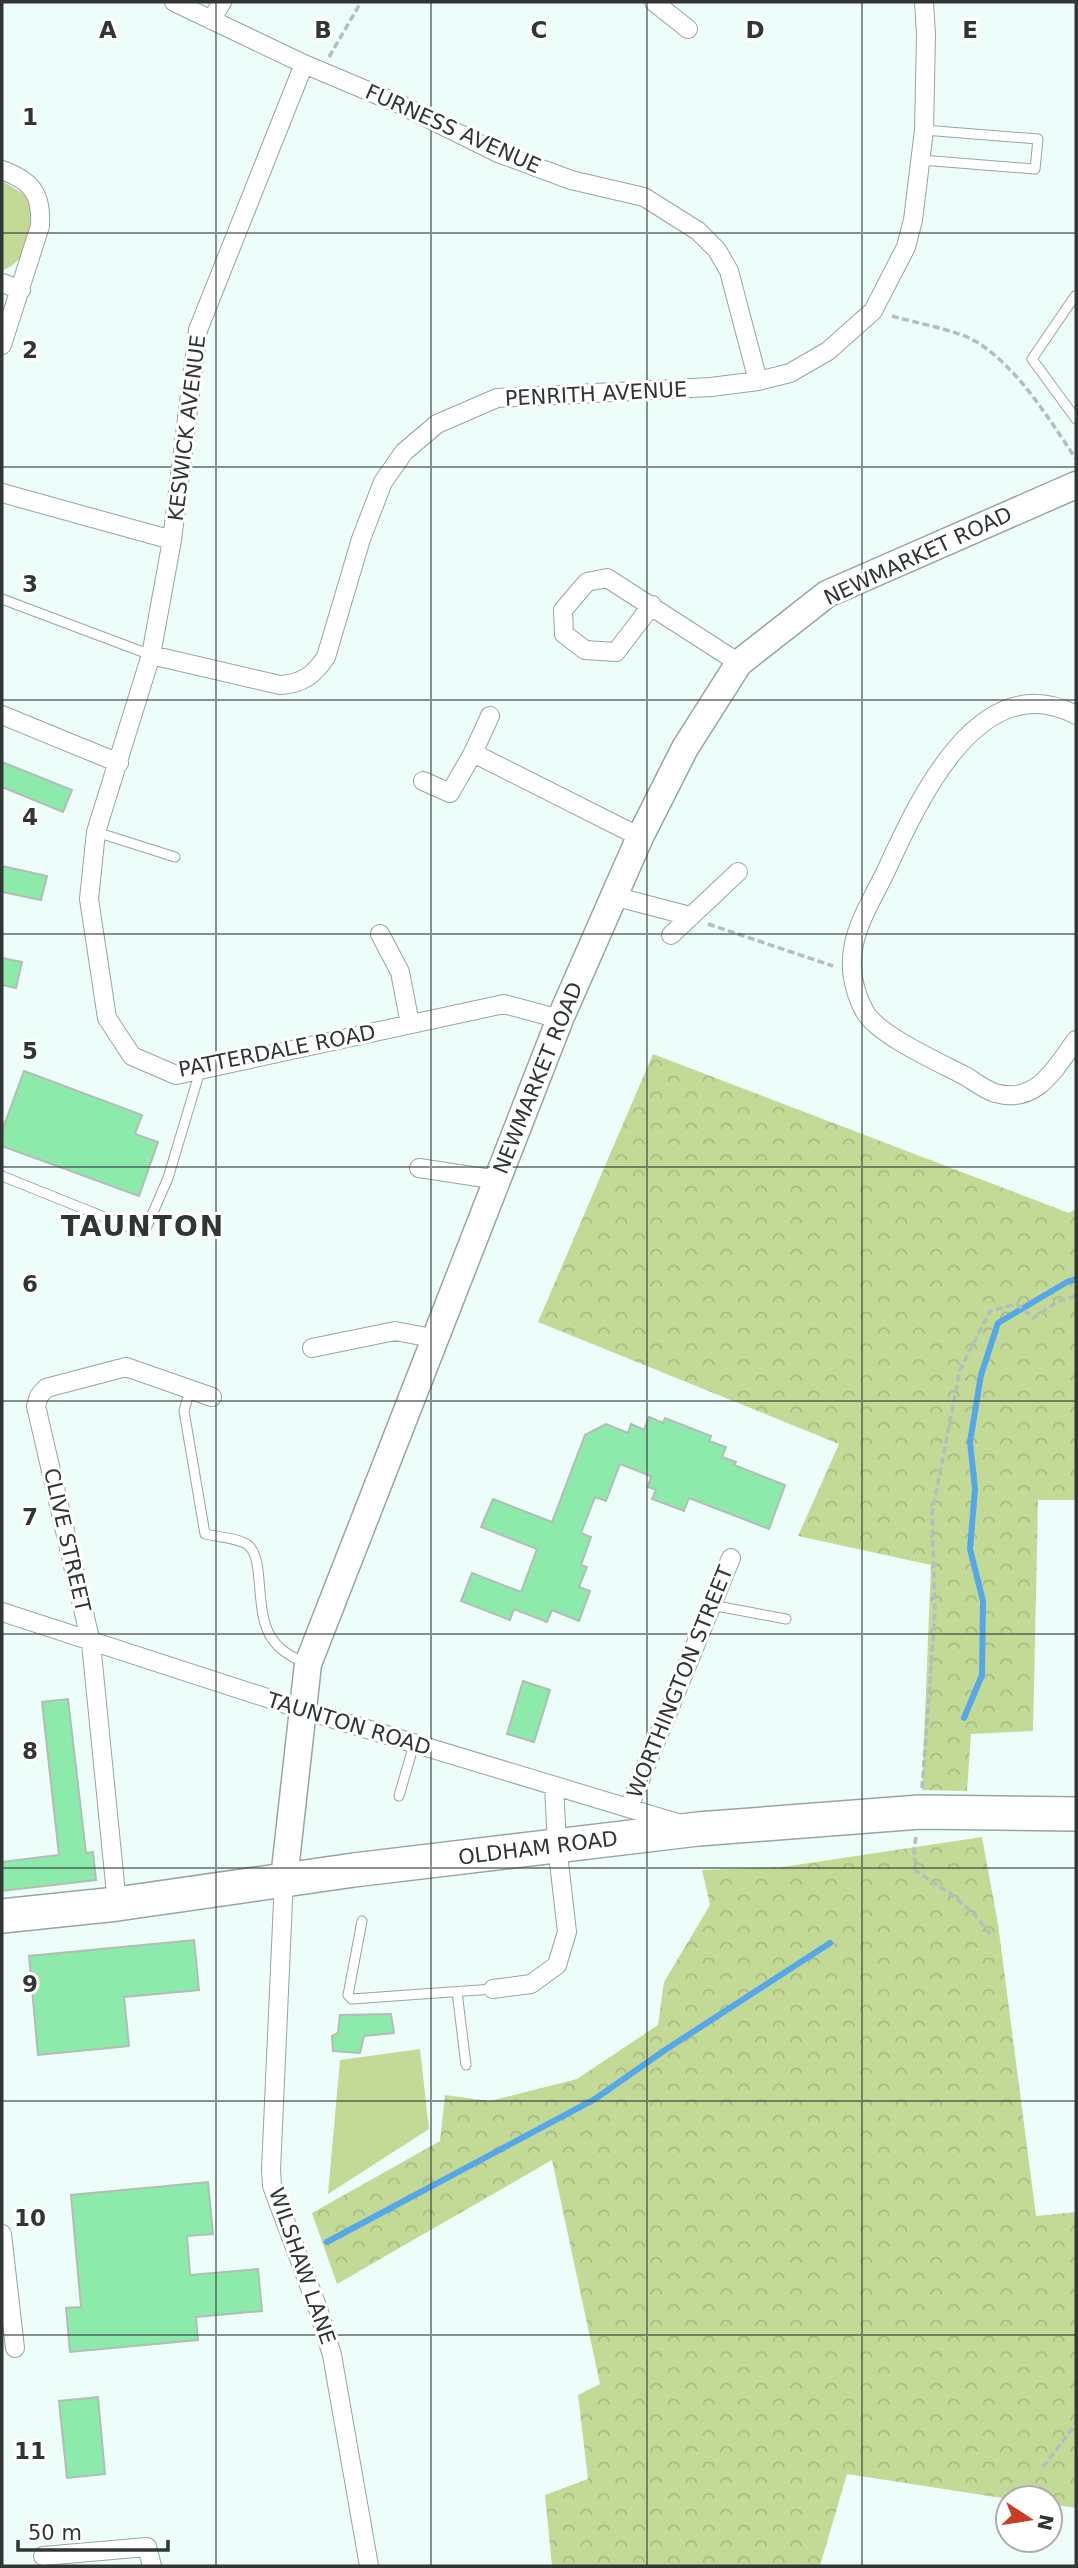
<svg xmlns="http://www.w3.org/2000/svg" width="1078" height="2568" font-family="'DejaVu Sans',sans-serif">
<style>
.grass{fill:#c3d996}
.park{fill:url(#park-crowns)}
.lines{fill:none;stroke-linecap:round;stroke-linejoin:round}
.stream{stroke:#56a7e9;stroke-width:6}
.building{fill:#8ceaab;stroke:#b2bdb5;stroke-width:2}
.lane-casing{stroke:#97a5a3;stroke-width:11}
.street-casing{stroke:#97a5a3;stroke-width:20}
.secondary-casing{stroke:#97a5a3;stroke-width:29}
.highway-casing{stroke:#97a5a3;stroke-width:36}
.path{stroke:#b2bfbd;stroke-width:3.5;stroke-dasharray:7 3.5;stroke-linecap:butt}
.lane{stroke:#fff;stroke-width:9}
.street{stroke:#fff;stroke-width:18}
.secondary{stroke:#fff;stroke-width:26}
.highway{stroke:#fff;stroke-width:33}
.grid{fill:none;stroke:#303635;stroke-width:2;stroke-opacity:0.55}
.labels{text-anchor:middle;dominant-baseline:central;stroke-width:6;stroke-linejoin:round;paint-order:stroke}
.street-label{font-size:21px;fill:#303635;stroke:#fff}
.district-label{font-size:28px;font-weight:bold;letter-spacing:2px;fill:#303635;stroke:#fff}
.grid-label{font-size:23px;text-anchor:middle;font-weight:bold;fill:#303635;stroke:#fff;stroke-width:6;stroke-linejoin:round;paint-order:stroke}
</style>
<defs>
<pattern id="park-crowns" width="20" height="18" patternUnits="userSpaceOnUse" patternTransform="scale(1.75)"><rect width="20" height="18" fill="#c3d996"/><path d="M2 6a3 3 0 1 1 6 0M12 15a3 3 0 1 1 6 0" fill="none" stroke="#a8bb82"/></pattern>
</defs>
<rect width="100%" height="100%" fill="#edfdfa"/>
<!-- grass -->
<path class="grass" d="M2,181C9,186 19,190 26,196C44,215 27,265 2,270Z
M420,2049L429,2129L328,2194L340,2060Z"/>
<!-- park -->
<path class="park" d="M653,1054L1069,1213L1076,1209V1500H1038L1033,1731L971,1734L967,1791L922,1790L931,1565L798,1536L839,1444L538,1322Z
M982,1837L998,1924L1036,2216L1076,2212V2508L1050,2504V2498L1008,2499L847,2474L820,2566H552L545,2495L588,2479L578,2395L600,2384L552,2160L337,2284L312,2213L440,2141L445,2095L490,2101L577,2079L658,2025L664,1982L710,1905L702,1870L783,1867Z"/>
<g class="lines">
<!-- stream -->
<path class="stream" d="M964,1718L982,1675L983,1601L970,1549L975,1489L970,1442L981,1375L998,1323L1067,1282L1076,1279
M327,2242L595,2099L665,2050L830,1943"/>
</g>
<!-- building -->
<path class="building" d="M2,762L72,790L63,812L2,787Z
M2,866L47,876L41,900L2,892Z
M2,958L22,962L16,988L2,985Z
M24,1071L142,1115L135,1134L158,1142L139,1196L2,1146V1131Z
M649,1417L663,1423L665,1418L711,1436L709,1441L726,1447L722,1457L736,1462L734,1465L785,1485L769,1529L689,1498L684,1511L652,1499L656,1490L648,1487L651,1476L620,1464L606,1501L595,1497L581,1533L591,1537L581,1565L587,1567L579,1587L590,1591L579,1621L552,1610L547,1622L514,1609L510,1620L461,1601L472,1573L521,1592L537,1549L481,1527L493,1499L552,1522L585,1435L606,1424L628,1433L631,1424L644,1430Z
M523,1681L550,1690L534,1742L507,1734Z
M68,1699L86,1853L93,1852L96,1880L2,1891V1862L59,1855L42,1702Z
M194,1940L199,1990L124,1997L129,2046L38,2055L29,1956Z
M391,2014L394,2033L364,2036L360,2053L333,2051L332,2036L338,2033L340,2015Z
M208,2182L213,2234L187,2236L190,2275L258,2269L262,2311L196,2317L198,2340L70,2352L66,2308L81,2307L71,2195Z
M98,2397L105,2474L67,2478L59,2401Z"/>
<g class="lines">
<!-- lane casing -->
<g class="lane-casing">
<path id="lane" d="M921,160L1035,169L1038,139L924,130
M1075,296L1032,359L1076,419
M2,599L151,655
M96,832L175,857
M2,1176L144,1233L168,1178L200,1071
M190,1389L184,1411L205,1534C218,1537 238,1538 248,1545C255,1551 257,1561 258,1570C263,1614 258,1645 306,1663
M711,1605L786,1619
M399,1796L414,1744
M362,1921L348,1995L352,1999L493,1989
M457,1992L466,2065"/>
</g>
<!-- street casing -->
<g class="street-casing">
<path id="street" d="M174,2L304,64L399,104L498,153L571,180L644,197L698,231L717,250L729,271L758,381
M654,2L688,29
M211,20L222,2
M304,64L198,330L172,540L151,655L96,832L89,899L107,1018L132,1056L176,1075L504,1004L560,1019
M2,170C32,181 42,194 40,226L2,345
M2,283L21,290
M2,493L172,540
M652,605L616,652L585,650L564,634L563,610L587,582L607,578L739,663
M151,655L280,685C302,684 314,675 326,657L361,539L383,482L404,452L437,424L497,398L711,387L758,381L790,373L828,351L873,311L906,247L913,220L924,130L926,34L924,2
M2,715L119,763
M1076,715C978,664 917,804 885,873C872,900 852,930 852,961C851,978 857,998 865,1012C879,1036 941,1063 967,1077C975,1082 985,1090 995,1093C1037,1105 1055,1068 1076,1040
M473,753L490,716
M423,781L450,793L473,753L640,837
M613,896L690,916
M380,934L400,972L410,1024
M671,935L738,872
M419,1168L498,1180
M312,1348L395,1331L437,1339
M2,1612L304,1710L681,1824
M629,1807L731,1558
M284,1879L271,2170L272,2186L318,2309L332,2355L369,2566
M117,1904L91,1643L36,1406L39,1396L46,1388L126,1367L212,1397
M493,1989L531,1984L557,1965L567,1932L557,1845L554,1786
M2,2234L15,2348
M43,2556L147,2547L152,2566"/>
</g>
<!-- secondary casing -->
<g class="secondary-casing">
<path id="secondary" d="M284,1879L308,1664L560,1019L640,837L685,748L739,663L827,594L1076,485"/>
</g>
<!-- highway casing -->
<g class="highway-casing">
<path id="highway" d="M2,1916L117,1904L354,1870L698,1829L920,1812L1076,1814"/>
</g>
<!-- path -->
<path class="path" d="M329,57L361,2
M892,316C916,323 953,329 975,341C1017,366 1049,419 1076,459
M708,924L833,966
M922,1788L935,1614L932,1513L960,1370L990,1311L1017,1304L1033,1318L1059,1301L1076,1296
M916,1837L914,1849L916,1871L951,1894L975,1915L990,1934
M1043,2467L1076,2424"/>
<!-- lane -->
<use href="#lane" class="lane"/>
<!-- street -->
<use href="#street" class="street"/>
<!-- secondary -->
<use href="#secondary" class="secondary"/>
<!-- highway -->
<use href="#highway" class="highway"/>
</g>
<!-- grid -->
<path class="grid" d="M216,2V2566M431,2V2566M647,2V2566M862,2V2566M2,233H1076M2,467H1076M2,700H1076M2,934H1076M2,1167H1076M2,1401H1076M2,1634H1076M2,1868H1076M2,2101H1076M2,2335H1076"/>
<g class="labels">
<!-- street labels -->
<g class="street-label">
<text transform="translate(453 129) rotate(24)">FURNESS AVENUE</text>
<text transform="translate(596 394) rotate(-3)">PENRITH AVENUE</text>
<text transform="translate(187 428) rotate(-83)">KESWICK AVENUE</text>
<text transform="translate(918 556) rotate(-25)">NEWMARKET ROAD</text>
<text transform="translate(277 1051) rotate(-11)">PATTERDALE ROAD</text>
<text transform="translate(538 1078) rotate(-68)">NEWMARKET ROAD</text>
<text transform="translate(67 1540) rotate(77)">CLIVE STREET</text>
<text transform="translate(680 1682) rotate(-68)">WORTHINGTON STREET</text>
<text transform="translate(349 1724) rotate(17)">TAUNTON ROAD</text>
<text transform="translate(538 1848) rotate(-7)">OLDHAM ROAD</text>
<text transform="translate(302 2266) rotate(71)">WILSHAW LANE</text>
</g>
<!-- district labels -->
<g class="district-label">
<text x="143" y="1226">TAUNTON</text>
</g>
</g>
<g class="grid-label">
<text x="108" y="38">A</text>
<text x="323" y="38">B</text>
<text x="539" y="38">C</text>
<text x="755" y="38">D</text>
<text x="970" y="38">E</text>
<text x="30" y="125">1</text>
<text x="30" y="358">2</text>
<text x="30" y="592">3</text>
<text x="30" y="825">4</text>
<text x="30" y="1059">5</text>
<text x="30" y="1292">6</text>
<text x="30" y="1525">7</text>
<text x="30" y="1759">8</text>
<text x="30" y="1992">9</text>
<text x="30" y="2226">10</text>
<text x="30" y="2459">11</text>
</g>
<!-- border -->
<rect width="1078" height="2568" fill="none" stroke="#303635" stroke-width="7"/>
<!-- north arrow -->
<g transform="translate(1029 2519) rotate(102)"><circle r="33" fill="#ffffff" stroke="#acafae" stroke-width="2"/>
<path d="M0-5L12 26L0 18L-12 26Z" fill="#c83d28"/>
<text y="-10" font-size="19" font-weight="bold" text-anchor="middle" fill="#303635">N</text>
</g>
<!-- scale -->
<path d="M18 2540v10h150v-10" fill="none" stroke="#303635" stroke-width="3.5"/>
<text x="28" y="2540" font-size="21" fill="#303635" stroke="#ffffff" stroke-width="5" paint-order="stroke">50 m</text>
</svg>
